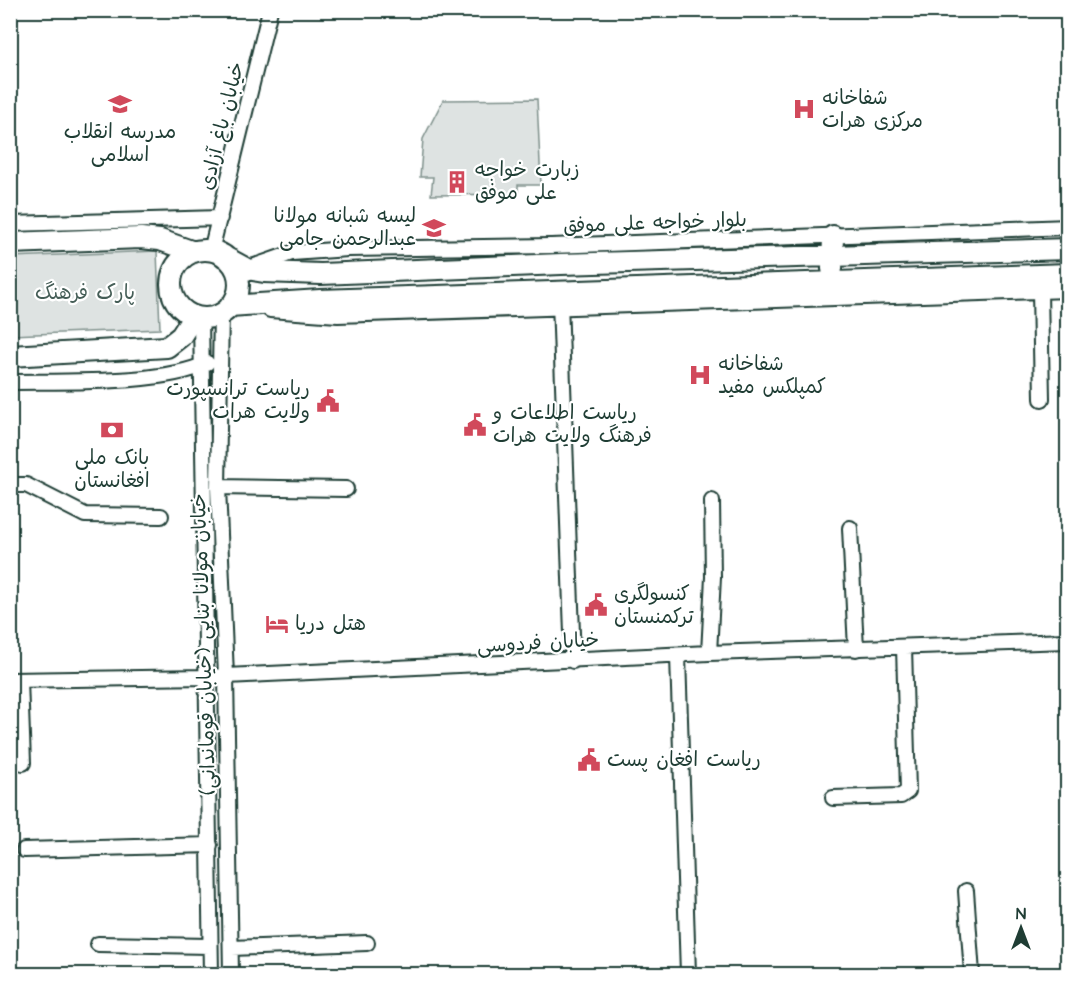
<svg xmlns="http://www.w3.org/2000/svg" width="1078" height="985" font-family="'Architects Daughter','Playpen Sans Arabic',sans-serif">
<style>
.green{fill:#dee3e2;stroke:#7e908b;stroke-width:1.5}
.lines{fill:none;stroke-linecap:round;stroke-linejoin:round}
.minor-casing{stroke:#1f3d34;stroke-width:18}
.highway-casing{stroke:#1f3d34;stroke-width:24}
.minor{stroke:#fff;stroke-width:14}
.highway{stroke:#fff;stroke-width:20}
.labels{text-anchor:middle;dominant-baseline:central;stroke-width:4.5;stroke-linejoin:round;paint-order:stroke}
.poi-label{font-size:20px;fill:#1f3d34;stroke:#fff;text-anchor:start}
.street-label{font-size:20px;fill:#1f3d34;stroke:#fff}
.park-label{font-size:20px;fill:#455e57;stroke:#fff}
</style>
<rect width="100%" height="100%" fill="#fff"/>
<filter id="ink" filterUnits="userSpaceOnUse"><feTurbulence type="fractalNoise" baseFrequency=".0167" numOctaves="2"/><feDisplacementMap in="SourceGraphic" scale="12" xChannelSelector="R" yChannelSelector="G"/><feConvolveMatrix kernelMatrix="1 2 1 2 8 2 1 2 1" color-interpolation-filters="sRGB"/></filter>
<g filter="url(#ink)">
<!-- green -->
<path class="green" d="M537,99L541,185H518V194L431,195L433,177H420L423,139L443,100Z
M157,251L160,329L11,335V257Z"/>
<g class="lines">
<!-- minor casing -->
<g class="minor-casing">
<path id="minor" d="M10,224L220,218
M211,251L270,10
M249,268L292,253L348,249L551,246L1068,227
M1040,291L1042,399
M560,302L573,661
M270,310L338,315L1068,290
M221,313L218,487L226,676L231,974
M201,318L211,974
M10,382C62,381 163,385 207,363
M10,485H26L85,515L161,516
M218,487L346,489
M850,528L856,649
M709,653L713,577L712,501
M678,656L688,974
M10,680L206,677L709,653L1068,641
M20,680L23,763
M833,798L901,796L908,791L904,647
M24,850L210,845
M966,891L972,974
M98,944L210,946
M232,948L367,943"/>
</g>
<!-- highway casing -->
<g class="highway-casing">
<path id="highway" d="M10,243L141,238L160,240L194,252
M171 284a34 34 0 1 1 68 0a34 34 0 1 1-68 0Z
M225,257L247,269L264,272L321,274L561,264L1068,249
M832,269L833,236
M230,306L320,300L1068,274
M10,356L167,347L181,336L194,316"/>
</g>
<!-- minor -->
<use href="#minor" class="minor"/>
<!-- highway -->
<use href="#highway" class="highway"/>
</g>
</g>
<!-- icons -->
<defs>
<g id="school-bare" transform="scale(1.8)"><path d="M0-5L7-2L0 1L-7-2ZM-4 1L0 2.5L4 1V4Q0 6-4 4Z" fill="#d1495b" stroke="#fff" stroke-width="2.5" paint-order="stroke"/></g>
<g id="hospital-bare" transform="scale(1.8)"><path d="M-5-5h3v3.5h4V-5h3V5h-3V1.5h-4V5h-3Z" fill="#d1495b" stroke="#fff" stroke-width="2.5" paint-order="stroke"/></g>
<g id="building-bare" transform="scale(1.8)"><path d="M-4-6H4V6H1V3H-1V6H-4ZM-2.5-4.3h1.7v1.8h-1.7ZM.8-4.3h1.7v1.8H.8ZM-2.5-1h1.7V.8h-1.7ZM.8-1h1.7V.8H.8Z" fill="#d1495b" stroke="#fff" stroke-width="2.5" paint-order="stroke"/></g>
<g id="civic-bare" transform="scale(1.8)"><path d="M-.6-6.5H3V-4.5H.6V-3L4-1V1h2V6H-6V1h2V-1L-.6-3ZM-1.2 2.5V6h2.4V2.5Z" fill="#d1495b" stroke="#fff" stroke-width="2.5" paint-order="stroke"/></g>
<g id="bank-bare" transform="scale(1.8)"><path d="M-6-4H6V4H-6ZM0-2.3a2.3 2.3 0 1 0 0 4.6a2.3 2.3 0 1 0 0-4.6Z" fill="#d1495b" stroke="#fff" stroke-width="2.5" paint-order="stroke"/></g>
<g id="hotel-bare" transform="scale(1.8)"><path d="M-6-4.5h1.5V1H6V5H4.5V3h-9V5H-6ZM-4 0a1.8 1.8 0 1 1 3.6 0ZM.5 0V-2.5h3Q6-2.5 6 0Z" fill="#d1495b" stroke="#fff" stroke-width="2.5" paint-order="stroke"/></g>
</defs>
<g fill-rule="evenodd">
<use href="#school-bare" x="120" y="104"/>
<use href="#hospital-bare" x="804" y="109"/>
<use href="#building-bare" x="457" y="182"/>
<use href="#school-bare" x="434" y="228"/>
<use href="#hospital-bare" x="700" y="375"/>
<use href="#civic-bare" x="328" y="401"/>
<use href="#civic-bare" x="475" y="425"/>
<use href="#bank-bare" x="112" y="430"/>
<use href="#civic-bare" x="596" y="605"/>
<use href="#hotel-bare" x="277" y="624"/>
<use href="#civic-bare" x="589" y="760"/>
</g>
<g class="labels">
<!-- poi labels -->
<g class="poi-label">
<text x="822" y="98">شفاخانه<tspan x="822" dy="23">مرکزی هرات</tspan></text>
<text x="120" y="132" text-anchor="middle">مدرسه انقلاب<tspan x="120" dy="23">اسلامی</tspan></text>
<text x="475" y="170">زبارت خواجه<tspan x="475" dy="23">علی موفق</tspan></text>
<text x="416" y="216" text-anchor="end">لیسه شبانه مولانا<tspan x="416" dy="23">عبدالرحمن جامی</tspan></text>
<text x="718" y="364">شفاخانه<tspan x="718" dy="23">کمپلکس مفید</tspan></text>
<text x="310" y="389" text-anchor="end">ریاست ترانسپورت<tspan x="310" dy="23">ولایت هرات</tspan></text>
<text x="493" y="413">ریاست اطلاعات و<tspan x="493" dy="23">فرهنگ ولایت هرات</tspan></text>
<text x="112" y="458" text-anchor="middle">بانک ملی<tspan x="112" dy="23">افغانستان</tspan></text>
<text x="614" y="594">کنسولگری<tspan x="614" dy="23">ترکمنستان</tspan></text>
<text x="295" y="624">هتل دریا</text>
<text x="607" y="760">ریاست افغان پست</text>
</g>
<!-- street labels -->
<g class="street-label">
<text transform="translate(222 126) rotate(-76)">خیابان باغ آزادی</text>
<text transform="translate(655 223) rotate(-2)">بلوار خواجه علی موفق</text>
<text transform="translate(538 643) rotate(-3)">خیابان فردوسی</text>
<text transform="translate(204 644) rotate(-92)">خیابان مولانا بنایی (خیابان قوماندانی)</text>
</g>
<!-- park labels -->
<g class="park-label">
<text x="85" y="293">پارک فرهنگ</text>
</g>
</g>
<!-- margin -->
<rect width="1078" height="985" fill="none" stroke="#fff" stroke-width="36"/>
<rect x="18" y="18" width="1042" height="949" fill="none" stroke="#1f3d34" stroke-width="2" filter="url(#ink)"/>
<!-- north arrow -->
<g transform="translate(1021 928)" stroke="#ffffff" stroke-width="4.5" paint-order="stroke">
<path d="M0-4.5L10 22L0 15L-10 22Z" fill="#1f3d34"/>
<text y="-9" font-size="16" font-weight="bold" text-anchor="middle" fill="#1f3d34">N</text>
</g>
</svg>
